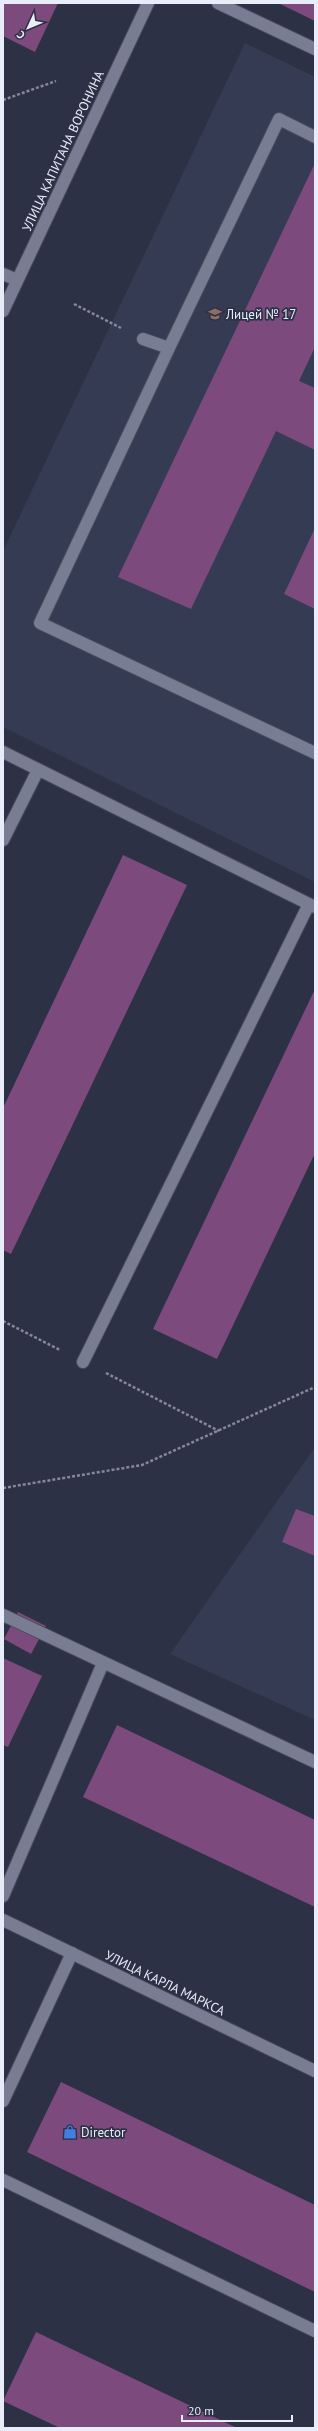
<svg xmlns="http://www.w3.org/2000/svg" width="318" height="2431" font-family="'PT Sans',sans-serif">
<style>
.built{fill:#353b53}
.building{fill:#7c4a7d}
.lines{fill:none;stroke-linecap:round;stroke-linejoin:round}
.service-casing{stroke:#494c5c;stroke-width:14}
.minor-casing{stroke:#494c5c;stroke-width:14}
.tertiary-casing{stroke:#494c5c;stroke-width:14}
.path{stroke:#848898;stroke-width:2.5;stroke-dasharray:3 2;stroke-linecap:butt}
.service{stroke:#787d94;stroke-width:12}
.minor{stroke:#787d94;stroke-width:12}
.tertiary{stroke:#787d94;stroke-width:12}
.labels{text-anchor:middle;dominant-baseline:central;stroke-width:3.5;stroke-linejoin:round;paint-order:stroke}
.street-label{font-size:13px;fill:#e9ecf9;stroke:#2d3145}
.poi-label{font-size:13px;fill:#e9ecf9;stroke:#2d3145;text-anchor:start}
</style>
<rect width="100%" height="100%" fill="#2d3145"/>
<!-- built -->
<path class="built" d="M245,43L315,77V882L3,727V551Z
M315,1447V1720L170,1654Z"/>
<!-- building -->
<path class="building" d="M3,3H58L35,52L3,36Z
M278,3H315V21Z
M315,163V347L299,381L315,388V450L276,431L191,609L118,577Z
M315,528V609L284,594Z
M123,855L187,885L11,1254L3,1250V1108Z
M315,989V1153L217,1359L153,1329Z
M296,1509L315,1516V1556L282,1542Z
M18,1612L46,1626L31,1654L4,1639Z
M3,1658L42,1676L8,1747L3,1745Z
M117,1725L315,1820V1907L83,1797Z
M61,2082L315,2205V2292L27,2152Z
M36,2332L237,2428H60L3,2401Z"/>
<g class="lines">
<!-- service casing -->
<g class="service-casing">
<path id="service" d="M218,3L315,49
M143,339L169,348L40,623L315,753
M169,348L279,119L315,137
M3,752L315,907
M3,840L38,770
M83,1362L309,904
M3,1615L315,1762
M3,1896L103,1663
M3,2101L72,1953
M3,2180L315,2331"/>
</g>
<!-- minor casing -->
<g class="minor-casing">
<path id="minor" d="M3,274L17,280
M3,311L148,3"/>
</g>
<!-- tertiary casing -->
<g class="tertiary-casing">
<path id="tertiary" d="M3,1920L315,2071"/>
</g>
<!-- path -->
<path class="path" d="M3,100L56,81
M74,304L121,328
M3,1321L60,1350
M106,1373L219,1431
M3,1488L142,1465L315,1387"/>
<!-- service -->
<use href="#service" class="service"/>
<!-- minor -->
<use href="#minor" class="minor"/>
<!-- tertiary -->
<use href="#tertiary" class="tertiary"/>
</g>
<!-- icons -->
<defs>
<g id="school-bare" transform="scale(1.08)"><path d="M0-5L7-2L0 1L-7-2ZM-4 1L0 2.5L4 1V4Q0 6-4 4Z" fill="#8d6e63" stroke="#2d3145" stroke-width="2.5" paint-order="stroke"/></g>
<g id="shop-bare" transform="scale(1.08)"><path d="M-5-2.5h2.3a2.7 3.5 0 0 1 5.4 0H5L5.5 6h-11ZM-1.5-2.5h3a1.5 2.3 0 0 0-3 0Z" fill="#3f7fe0" stroke="#2d3145" stroke-width="2.5" paint-order="stroke"/></g>
</defs>
<g fill-rule="evenodd">
<use href="#school-bare" x="215" y="314"/>
<use href="#shop-bare" x="70" y="2132"/>
</g>
<g class="labels">
<!-- street labels -->
<g class="street-label">
<text transform="translate(63 151) rotate(-65)">УЛИЦА КАПИТАНА ВОРОНИНА</text>
<text transform="translate(165 1983) rotate(26)">УЛИЦА КАРЛА МАРКСА</text>
</g>
<!-- poi labels -->
<g class="poi-label">
<text x="226" y="314">Лицей № 17</text>
<text x="81" y="2132">Director</text>
</g>
</g>
<!-- border -->
<rect width="318" height="2431" fill="none" stroke="#e9ecf9" stroke-width="8"/>
<!-- north arrow -->
<g transform="translate(28 28) rotate(226)" stroke="#2d3145" stroke-width="3" paint-order="stroke">
<path d="M0-3L7 15L0 10L-7 15Z" fill="#e9ecf9"/>
<text y="-6" font-size="11" font-weight="bold" text-anchor="middle" fill="#e9ecf9">С</text>
</g>
<!-- scale -->
<path d="M182 2415v6h110v-6" fill="none" stroke="#e9ecf9" stroke-width="2"/>
<text x="188" y="2415" font-size="12" fill="#e9ecf9" stroke="#2d3145" stroke-width="3" paint-order="stroke">20 m</text>
</svg>
